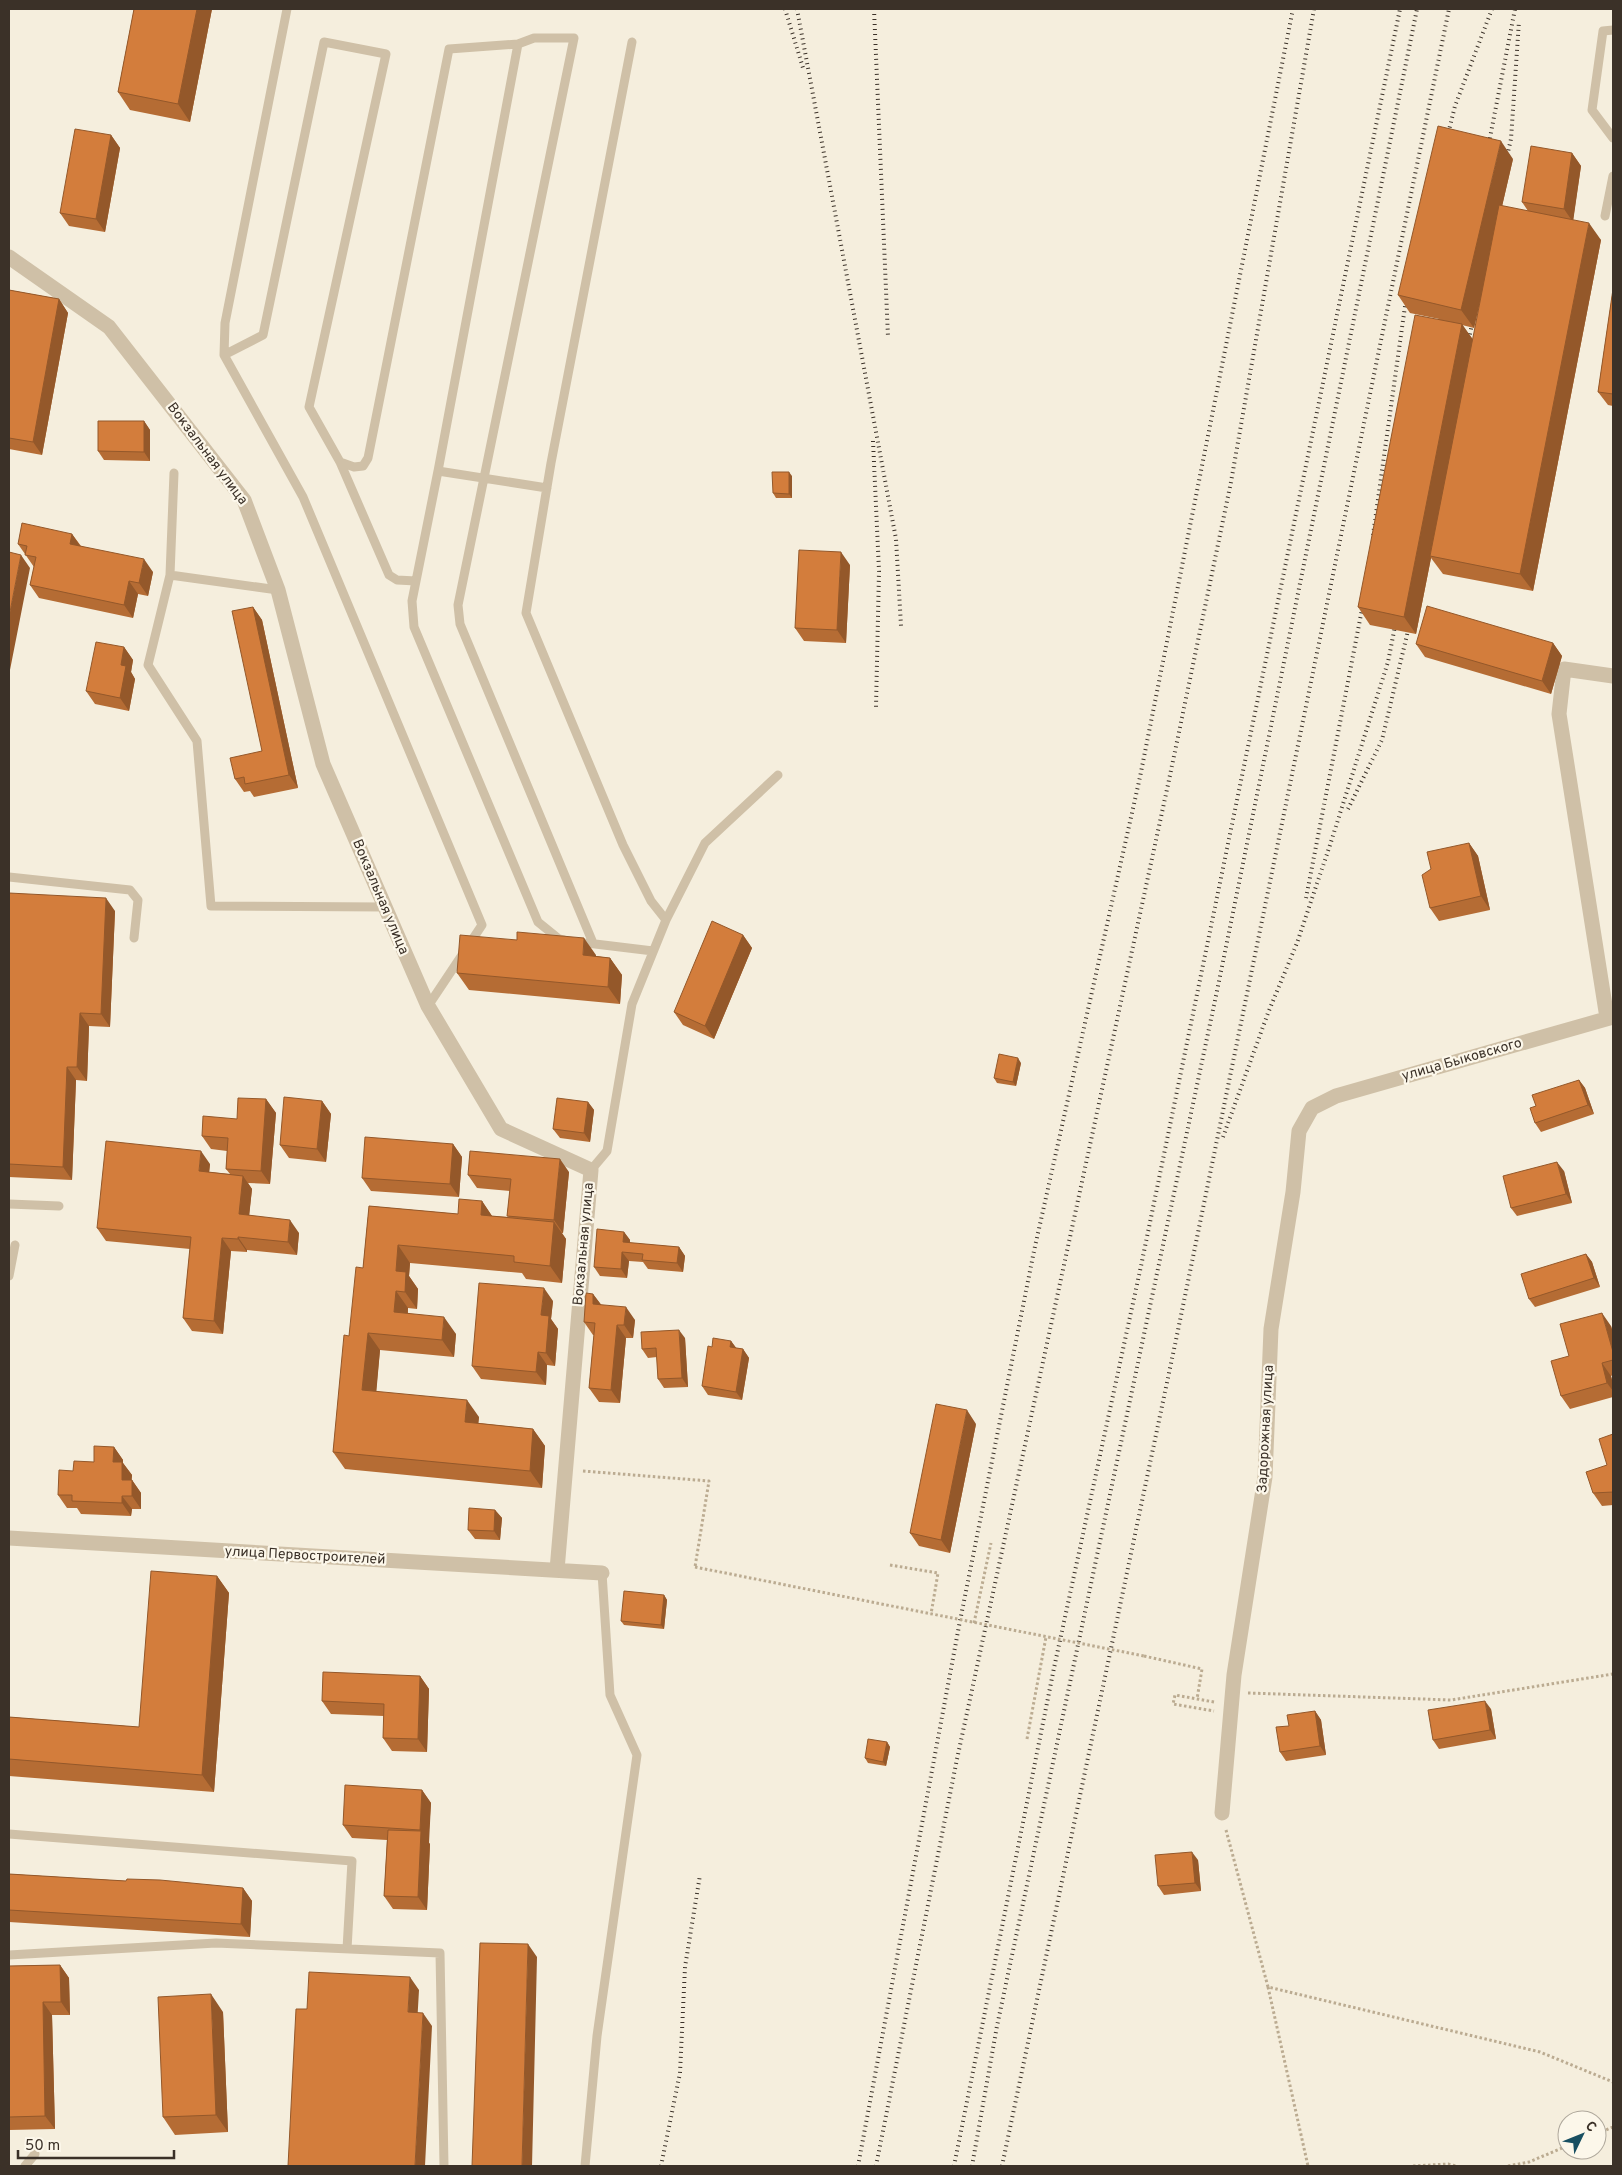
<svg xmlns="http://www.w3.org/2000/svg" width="1622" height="2175" font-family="Overpass,sans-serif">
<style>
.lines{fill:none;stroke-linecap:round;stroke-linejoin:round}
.path{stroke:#bbab91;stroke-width:3;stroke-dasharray:2.5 2.5;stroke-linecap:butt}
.lane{stroke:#cfc0a7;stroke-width:9}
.street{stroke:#cfc0a7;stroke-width:15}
.rail{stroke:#3b3128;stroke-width:4;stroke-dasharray:1 4;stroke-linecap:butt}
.path-bridge{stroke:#bbab91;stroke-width:3;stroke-dasharray:2.5 2.5;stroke-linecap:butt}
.wall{fill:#b56c34;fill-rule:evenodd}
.shaded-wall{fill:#94582a}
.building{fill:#d37d3c;stroke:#94582a}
.labels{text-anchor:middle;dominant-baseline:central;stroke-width:4.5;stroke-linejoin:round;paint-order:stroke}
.street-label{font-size:14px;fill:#3b3128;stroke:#fcf7ea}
</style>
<rect width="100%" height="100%" fill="#f5eedd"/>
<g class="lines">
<!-- path -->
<path class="path" d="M583,1471L709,1481L695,1567
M890,1565L938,1573L931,1614
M974,1623L991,1543
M1144,1656L1202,1669L1197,1699
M1248,1693L1451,1700L1613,1674
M1214,1702L1175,1695L1173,1704L1214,1711
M1027,1739L1046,1637
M1226,1830L1268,1987L1540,2052L1613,2082
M1268,1987L1308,2166
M1597,2134L1613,2127
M1413,2166L1448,2164L1456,2166
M1508,2166L1529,2162L1567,2146"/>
<!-- lane -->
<path class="lane" d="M1613,30L1603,31L1592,110L1613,138
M632,42L551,463L526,613L623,845L651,901L666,920
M518,44L534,38H574L458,605L460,624L593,943
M1605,216L1613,176
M224,355L225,323L287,9
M340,462L389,575L397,580L416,581
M547,488L438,471L412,601L414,627L538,922L559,939L564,940
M170,575L174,473
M278,590L170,575L148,665L197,741L211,906L385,907
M9,877L130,890L138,900L134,938
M587,943L653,951
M428,1006L482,925L303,497L224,355L263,335L324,42L386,54L309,407L340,462L354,467L363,466L368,458L449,49L518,44L438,471
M591,1170L607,1151L632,1004L666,920L705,843L778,775
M9,1204L59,1206
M9,1276L15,1245
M9,1834L352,1861L347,1949
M9,1955L216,1943L440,1953L444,2166
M25,2166L35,2154
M585,2166L597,2036L637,1755L610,1695L602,1573"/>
<!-- street -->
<path class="street" d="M9,257L109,327L244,500L278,590L323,764L428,1006L501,1129L591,1170L557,1570
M1607,1018L1559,714L1564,669L1613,676
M9,1538L602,1573
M1222,1813L1234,1675L1265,1477L1271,1329L1293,1192L1299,1131L1312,1108L1336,1096L1613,1017"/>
<!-- rail -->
<path class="rail" d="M785,9L804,71
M797,9L896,539L901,626
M874,9L888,337
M1446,142L1455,106L1492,9
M1487,153L1515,9
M1505,165L1511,139L1519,21
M1467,349L1474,314
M873,441L879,571L876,707
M1373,535L1407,292
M1348,809L1382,740L1411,618
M1306,898L1364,599
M1223,1137L1268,1013L1297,943L1330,845L1388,662L1397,616
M661,2166L680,2073L685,1967L700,1875
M858,2166L959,1626L1034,1251L1140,777L1293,9
M876,2166L957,1759L1169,780L1231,482L1314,9
M954,2166L1054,1668L1141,1266L1400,9
M972,2166L997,2026L1217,991L1417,9
M1002,2166L1177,1335L1449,9"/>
<!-- path-bridge -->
<path class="path-bridge" d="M695,1567L1144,1656"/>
</g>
<!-- wall -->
<path class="wall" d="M134,9H212L190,122L130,110L118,92Z
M111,135L120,148L105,232L69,226L60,213Z
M1572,153L1581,166L1573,220L1601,240L1533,591L1443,574L1431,558L1416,634L1370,625L1358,607L1439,319L1410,313L1398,295L1513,159L1502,206L1528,211L1522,202ZM1482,293L1473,340L1462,325L1474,328Z
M1613,289V406L1608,405L1598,392Z
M9,290L59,299L68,313L42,455L9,449Z
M144,421L150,430V461L104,460L98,451Z
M792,476V498H776L773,493Z
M72,534L81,546L153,572L148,596L138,594L133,618L39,598L30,585L34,567L18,544Z
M850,565L846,643L804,641L795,628Z
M253,607L262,620L298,788L254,797L250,791L244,792L235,779L262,751Z
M1553,643L1562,656L1551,694L1425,657L1416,644Z
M124,647L133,660L131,672L135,679L129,711L95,704L86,691Z
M1469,843L1478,856L1490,910L1439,921L1430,908Z
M9,893L115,911L110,1027L89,1026L87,1081L76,1080L72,1180L9,1177Z
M743,935L752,948L714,1039L683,1025L674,1012Z
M596,955V956L610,958L622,975L620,1004L469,990L457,973Z
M1021,1063L1016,1086L997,1083L994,1078Z
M1579,1080L1585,1088L1594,1114L1541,1132L1535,1123L1536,1106Z
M266,1099L276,1113L270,1184L248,1183L252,1189L249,1215L299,1233L297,1255L247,1250V1252L231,1251L223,1334L192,1331L183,1318L190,1249L106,1241L97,1228L210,1164L209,1172L230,1174L226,1169L227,1151L211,1149L202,1136L237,1119Z
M322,1101L331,1114L326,1162L289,1158L280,1145Z
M588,1102L594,1110L590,1142L560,1138L553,1129Z
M453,1144L462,1157L459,1197L371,1191L362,1178Z
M1564,1171L1572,1203L1517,1216L1511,1208Z
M569,1172L563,1233H562L566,1239L562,1283L526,1279L522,1273L410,1263L409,1276L418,1289L417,1309L408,1308V1313L456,1334L454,1357L380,1350L376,1391L479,1417L478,1423L533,1429L545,1446L542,1488L345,1469L333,1452L349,1336L363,1268L369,1206L458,1214L482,1201L492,1216L509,1217L507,1216L510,1191L477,1188L468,1175Z
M624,1232L630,1240V1243L679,1247L685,1256L683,1272L648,1269L643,1262L629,1261L627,1278L600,1276L594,1267Z
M1586,1254L1592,1262L1600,1287L1535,1307L1529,1299Z
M593,1294L601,1305L635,1320L633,1338H626L620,1403L599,1402L589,1388L594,1335H593L584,1322Z
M553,1301L551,1319L558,1329L555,1366L547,1365L546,1385L481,1379L472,1366Z
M1611,1326L1613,1333V1375L1611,1376L1613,1384V1397L1570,1409L1561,1396L1569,1356Z
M685,1338L688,1387L664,1388L658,1379L657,1357L648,1358L642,1349Z
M731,1341L736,1348L743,1349L749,1358L742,1400L708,1395L702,1386L712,1347Z
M976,1424L950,1553L919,1546L910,1533Z
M1613,1434V1505L1602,1506L1593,1493L1607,1465Z
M114,1447L123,1460V1463L132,1475L131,1480H132L141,1493V1509H132L131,1516L81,1514L77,1508H67L58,1495L73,1471L94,1462Z
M495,1510L502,1518L500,1540L475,1539L468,1530Z
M217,1576L229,1593L214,1792L9,1776V1717L139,1727Z
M664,1595L667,1600L664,1629L624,1625L621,1621Z
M420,1676L429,1689L427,1752L392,1751L383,1738L384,1716L331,1714L322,1701Z
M1491,1709L1496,1739L1439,1749L1433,1740Z
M1315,1711L1321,1720L1326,1755L1286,1761L1280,1752L1289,1726Z
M887,1742L890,1747L886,1766L868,1763L865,1758Z
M422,1790L431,1803L428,1843L430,1844L427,1910L393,1909L384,1896L387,1840L352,1838L343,1825Z
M1198,1860L1201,1891L1164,1895L1158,1886Z
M9,1874L243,1888L252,1901L250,1937L9,1922Z
M60,1965L69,1978L70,2015H52L55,2129L9,2130V1966Z
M223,2012L228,2132L175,2135L163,2117Z"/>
<!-- shaded-wall -->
<path class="shaded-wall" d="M197,9H212L190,122L178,104Z
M111,135L120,148L105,232L96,219Z
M1501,141L1513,159L1474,328L1461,310Z
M1572,153L1581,166L1573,222L1564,209Z
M1589,223L1601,240L1533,591L1520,574Z
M59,299L68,313L42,455L33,442Z
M1462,324L1474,341L1430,556L1431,558L1416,634L1404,617Z
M144,421L150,430V461L144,452Z
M789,472L792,476V498L789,494Z
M72,534L81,547L70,544Z
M841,552L850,565L846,643L837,630Z
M21,555L30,568L9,675V617Z
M144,559L153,572L148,596L139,583Z
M129,581L138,594L133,618L124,605Z
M253,607L262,620L298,788L289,775Z
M1553,643L1562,656L1551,694L1542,681Z
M124,647L133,660L131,672L135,679L129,711L120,698L121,665Z
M1469,843L1478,856L1490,910L1481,896Z
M106,898L115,911L110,1027L101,1014Z
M743,935L752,948L714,1039L705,1026Z
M584,938L596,955L595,972L583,955Z
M610,958L622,975L620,1004L608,987Z
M80,1013L89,1026L87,1081L77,1067Z
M1018,1058L1021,1063L1016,1086L1013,1082Z
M67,1067L76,1080L72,1180L63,1167Z
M1579,1080L1585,1088L1594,1114L1588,1105Z
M266,1099L276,1113L270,1184L261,1171Z
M322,1101L331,1114L326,1162L317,1149Z
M588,1102L594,1110L590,1142L584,1133Z
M453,1144L462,1157L459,1197L450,1184Z
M201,1151L210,1164L208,1184L199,1171Z
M560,1159L569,1172L563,1233L554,1220Z
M1557,1162L1564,1171L1572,1203L1566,1194Z
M243,1176L252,1189L248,1227L239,1214Z
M482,1201L494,1219L481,1215Z
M290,1220L299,1233L297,1255L288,1242Z
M554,1222L566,1239L562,1283L550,1266Z
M624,1232L630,1240V1251L623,1242Z
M238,1237L247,1250V1252L238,1239Z
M222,1238L231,1251L223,1334L214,1321Z
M398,1245L410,1263L409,1276L418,1289L417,1309L405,1292L396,1271Z
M679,1247L685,1256L683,1272L677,1263Z
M622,1252L629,1261L627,1278L621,1269Z
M1586,1254L1592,1262L1600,1287L1594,1278Z
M544,1288L553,1301L551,1319L558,1329L555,1366L546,1353L541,1315Z
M396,1291L408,1308L406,1329L394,1312Z
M593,1294L603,1307L593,1304Z
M626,1307L635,1320L633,1338L624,1325Z
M1602,1313L1611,1326L1613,1333V1352Z
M444,1317L456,1334L454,1357L442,1340Z
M617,1325L626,1338L620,1403L611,1390Z
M679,1330L685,1338L688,1387L682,1378Z
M368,1333L380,1350L375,1407L362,1390Z
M731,1341L737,1349L730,1347Z
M743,1349L749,1358L742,1400L736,1392Z
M538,1352L547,1365L546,1385L536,1372Z
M1602,1363L1611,1376L1613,1384V1391L1607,1383Z
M467,1400L479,1417L477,1439L465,1422Z
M967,1410L976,1424L950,1553L941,1540Z
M533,1429L545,1446L542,1488L530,1471Z
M114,1447L123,1460V1463L132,1475L131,1493L122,1480L113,1462Z
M132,1480L141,1493V1509L132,1496Z
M122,1496L132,1509L131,1516L122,1503Z
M495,1510L502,1518L500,1540L494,1531Z
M217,1576L229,1593L214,1792L202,1775Z
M664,1595L667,1600L664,1629L661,1625Z
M420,1676L429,1689L427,1752L418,1739Z
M1485,1701L1491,1709L1496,1739L1490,1730Z
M1315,1711L1321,1720L1326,1755L1320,1746Z
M887,1742L890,1747L886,1766L883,1762Z
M422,1790L431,1803L429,1843L420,1830Z
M421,1831L430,1844L427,1910L418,1897Z
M1192,1852L1198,1860L1201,1891L1195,1883Z
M243,1888L252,1901L250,1937L241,1924Z
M528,1944L537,1957L532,2166H522Z
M60,1965L69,1978L70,2015L61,2002Z
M410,1977L419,1990L417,2025L408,2012Z
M211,1994L223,2012L228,2132L216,2115Z
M43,2002L52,2015L55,2129L45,2116Z
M423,2013L432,2026L425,2166H415Z"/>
<!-- building -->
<path class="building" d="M134,9H197L178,104L118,92Z
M1438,126L1501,141L1461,310L1398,295Z
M75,129L111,135L96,219L60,213Z
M1531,146L1572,153L1564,209L1522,202Z
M1499,205L1589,223L1520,574L1430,556Z
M1613,289V394L1598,392Z
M9,290L59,299L33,442L9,438Z
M1415,315L1462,324L1404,617L1358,607Z
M98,421H144V452L98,451Z
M772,472H789V494L773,493Z
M22,523L72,534L70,544L144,559L139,583L129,581L124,605L30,585L36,557L25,555L27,546L18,544Z
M799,550L841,552L837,630L795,628Z
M9,552L21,555L9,617Z
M1427,606L1553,643L1542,681L1416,644Z
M253,607L289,775L245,784L244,777L235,779L230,758L262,751L232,611Z
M96,642L124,647L121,665L126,666L120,698L86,691Z
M1469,843L1481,896L1430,908L1422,875L1431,869L1427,852Z
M9,893L106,898L101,1014L80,1013L77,1067H67L63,1167L9,1164Z
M712,921L743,935L705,1026L674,1012Z
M517,932L584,938L583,955L610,958L608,987L457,973L460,935L517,940Z
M999,1054L1018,1058L1013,1082L994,1078Z
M1579,1080L1588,1105L1535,1123L1530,1108L1536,1106L1532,1095Z
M284,1097L322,1101L317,1149L280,1145Z
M238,1098L266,1099L261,1171L226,1169L228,1138L202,1136L203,1116L237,1119Z
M557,1098L588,1102L584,1133L553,1129Z
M365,1137L453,1144L450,1184L362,1178Z
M106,1141L201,1151L199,1171L243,1176L239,1214L290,1220L288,1242L238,1237V1239L222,1238L214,1321L183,1318L191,1237L97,1228Z
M470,1151L560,1159L554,1220L507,1216L511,1179L468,1175Z
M1557,1162L1566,1194L1511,1208L1503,1176Z
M459,1199L482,1201L481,1215L554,1222L550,1266L514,1262V1256L398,1245L396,1271L406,1272L405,1292L396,1291L394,1312L444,1317L442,1340L368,1333L362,1390L467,1400L465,1422L533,1429L530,1471L333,1452L344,1335L349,1336L356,1267L363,1268L369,1206L458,1214Z
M597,1229L624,1232L623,1242L679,1247L677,1263L642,1260L643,1254L622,1252L621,1269L594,1267Z
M1586,1254L1594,1278L1529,1299L1521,1274Z
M479,1283L544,1288L541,1315L549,1316L546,1353L538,1352L536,1372L472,1366Z
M586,1293L593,1294V1304L626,1307L624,1325H617L611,1390L589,1388L595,1323L584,1322Z
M1602,1313L1613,1352V1360L1602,1363L1607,1383L1561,1396L1551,1361L1569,1356L1560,1324Z
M679,1330L682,1378L658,1379L656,1348L642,1349L641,1332Z
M713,1338L731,1341L730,1347L743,1349L736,1392L702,1386L708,1346L712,1347Z
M936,1404L967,1410L941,1540L910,1533Z
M1613,1434V1492L1593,1493L1586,1472L1607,1465L1599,1439Z
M94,1446L114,1447L113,1462H122V1480H132V1496H122V1503L72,1501V1495H58L59,1470L73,1471L74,1461L94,1462Z
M469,1508L495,1510L494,1531L468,1530Z
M151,1571L217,1576L202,1775L9,1759V1717L139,1727Z
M624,1591L664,1595L661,1625L621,1621Z
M323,1672L420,1676L418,1739L383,1738L384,1704L322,1701Z
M1485,1701L1490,1730L1433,1740L1428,1710Z
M1315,1711L1320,1746L1280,1752L1276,1727L1289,1726L1287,1715Z
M868,1739L887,1742L883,1762L865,1758Z
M345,1785L422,1790L420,1830L343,1825Z
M388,1830L421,1831L418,1897L384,1896Z
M1192,1852L1195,1883L1158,1886L1155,1855Z
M9,1874L126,1881L127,1879L160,1880L243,1888L241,1924L9,1910Z
M480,1943L528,1944L522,2166H472Z
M60,1965L61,2002H43L45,2116L9,2117V1966Z
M309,1972L410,1977L408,2012L423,2013L415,2166H288L296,2009H307Z
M211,1994L216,2115L163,2117L158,1997Z"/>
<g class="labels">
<!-- street labels -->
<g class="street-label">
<text transform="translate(207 454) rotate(53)">Вокзальная улица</text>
<text transform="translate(380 897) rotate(67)">Вокзальная улица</text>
<text transform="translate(1462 1060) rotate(-16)">улица Быковского</text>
<text transform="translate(584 1244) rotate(-85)">Вокзальная улица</text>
<text transform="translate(1266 1429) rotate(-87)">Задорожная улица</text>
<text transform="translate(305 1556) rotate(3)">улица Первостроителей</text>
</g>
</g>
<!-- border -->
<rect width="1622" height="2175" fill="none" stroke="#3b3128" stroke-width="20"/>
<!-- north arrow -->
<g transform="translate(1582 2135) rotate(47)"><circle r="24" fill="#fcf7ea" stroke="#afa89c"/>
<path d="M0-4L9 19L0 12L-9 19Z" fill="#184f61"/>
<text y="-8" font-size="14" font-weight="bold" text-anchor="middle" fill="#3b3128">С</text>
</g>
<!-- scale -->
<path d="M18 2150v8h156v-8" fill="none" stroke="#3b3128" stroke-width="2.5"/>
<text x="25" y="2150" font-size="15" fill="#3b3128" stroke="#fcf7ea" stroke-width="4" paint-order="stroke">50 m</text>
</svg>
